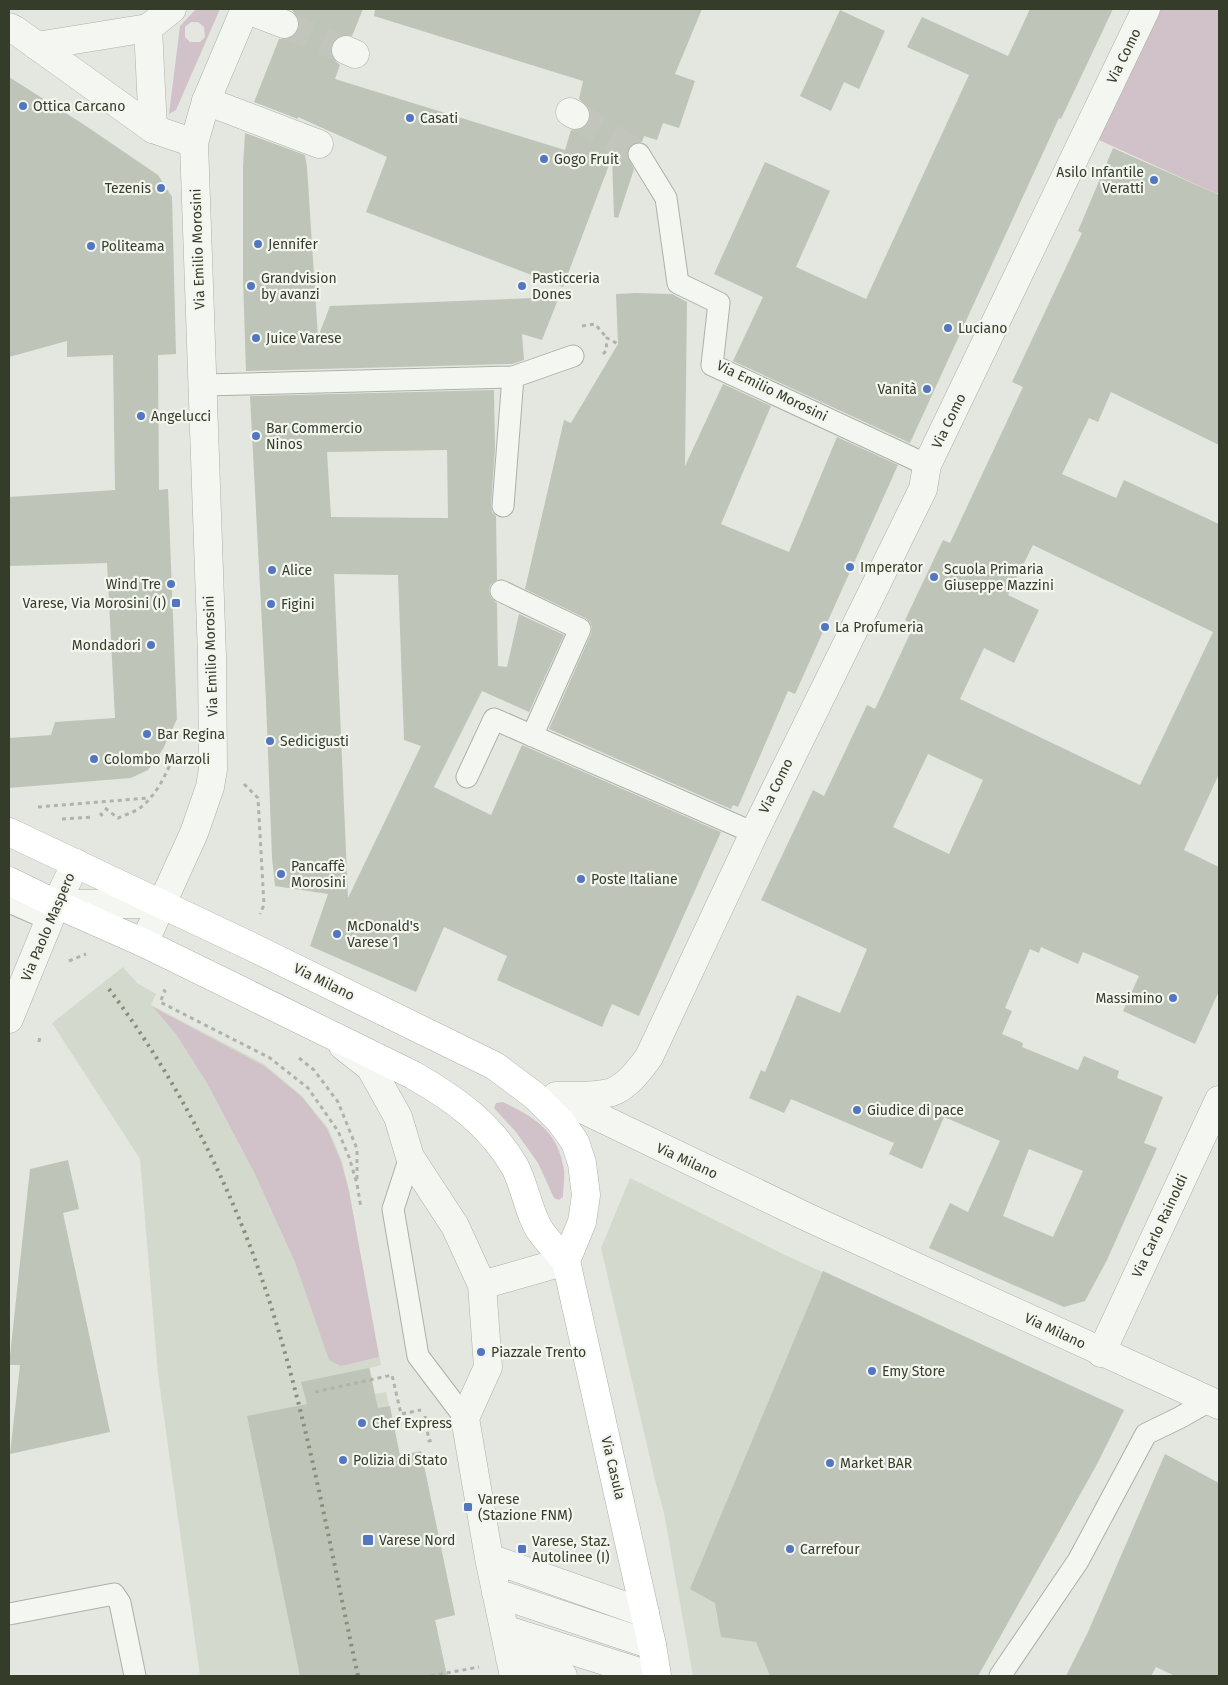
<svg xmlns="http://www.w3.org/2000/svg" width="1228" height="1685" font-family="'Fira Sans',sans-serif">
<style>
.built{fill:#d4d9ce}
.green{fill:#d0c2c8;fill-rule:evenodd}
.building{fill:#bec4b8;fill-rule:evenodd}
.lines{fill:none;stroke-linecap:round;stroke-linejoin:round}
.pedestrian-tunnel{stroke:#c1c5bc;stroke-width:28;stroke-dasharray:28 14;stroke-linecap:butt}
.service-casing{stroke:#acb1a6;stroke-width:23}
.pedestrian-casing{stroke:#acb1a6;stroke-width:29}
.minor-casing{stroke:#acb1a6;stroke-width:29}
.secondary-casing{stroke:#acb1a6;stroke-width:29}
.path{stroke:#afb3aa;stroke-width:3;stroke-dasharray:4 4;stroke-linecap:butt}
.service{stroke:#f4f6f2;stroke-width:21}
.pedestrian{stroke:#f4f6f2;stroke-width:28}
.minor{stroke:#f4f6f2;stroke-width:28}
.secondary{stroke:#fff;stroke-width:28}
.rail{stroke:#868f7b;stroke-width:4;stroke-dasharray:2.5 5;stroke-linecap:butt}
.poi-dot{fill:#5276bf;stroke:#f3f5ef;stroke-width:2}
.labels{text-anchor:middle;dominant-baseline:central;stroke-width:4.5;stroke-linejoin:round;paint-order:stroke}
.street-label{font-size:14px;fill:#353d2a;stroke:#f3f5ef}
.poi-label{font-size:14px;fill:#353d2a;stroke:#f3f5ef;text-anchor:start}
</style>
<rect width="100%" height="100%" fill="#e4e7e0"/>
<!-- built -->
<path class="built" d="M123,967L137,983L156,994L151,1005L264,1064L302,1096L328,1128L342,1161L349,1191L381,1365L370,1368L375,1394L386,1392L400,1455L421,1451L455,1615L435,1620L447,1676H200L158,1374L140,1159L52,1023Z
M630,1178L783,1254L1124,1410L1096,1466L978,1676H693L664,1513L656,1484L601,1248Z"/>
<!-- green -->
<path class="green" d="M196,9H220L176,110L169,114L180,26ZM191,22H198L204,27L205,37L200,42H190L185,37V27Z
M1146,9H1219V190L1217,194L1086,134Z
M153,1007L264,1066L302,1097L327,1129L341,1162L349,1191L379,1357L341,1366L329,1360L295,1262L254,1172L207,1083L176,1034Z
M503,1102C536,1118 558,1131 564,1170C565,1179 563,1188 563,1197L559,1200L554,1198L538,1163L516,1132L494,1108L496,1103Z"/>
<!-- building -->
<path class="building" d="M291,9H363L352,36L344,35L337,37L332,44L331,52L333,59L340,65L335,79L565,150L571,130L575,131L583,128L588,123L591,116L588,107L579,99L583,81L374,16L375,9H702L675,74L695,81L679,128L663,123L657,140L644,136L642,142L633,143L628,148L627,155L634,169L618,218L614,217L612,157L563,287L366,212L387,157L298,117V119L254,102L279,39H287L294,36L298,30L299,21L296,15Z
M1030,9H1113L1061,119L1059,118L910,443L733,361L763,297L714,274L765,162L830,191L796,267L866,299L969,75L907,47L922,17L1008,56Z
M840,10L885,31L859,89L844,82L831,111L800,96Z
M9,77L83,124L158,175L172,197L176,354L158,355L159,490L168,489L177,719L163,749L148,770L131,778L9,788V738L51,735L55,722L115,718L107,563L9,566V497L115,490L113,355L67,357V341L9,357Z
M245,133L305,155L307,167L318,337L330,306L559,297L542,340L522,334L524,360L512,364L246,371L243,279V167Z
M1113,148L1219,195V445L1111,392L1098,422L1089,418L1062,474L1116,498L1124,480L1219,524V774L1184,850L1219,867V991L1195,1044L1123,1011L1139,976L1083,952L1078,964L1041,947L1039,953L1030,949L1005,1008L1012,1011L1002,1034L1023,1043L1022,1047L1078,1070L1084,1056L1119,1071L1117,1078L1163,1097L1144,1143L1157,1148L1107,1260L1085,1301L1064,1307L929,1248L950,1203L968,1212L1000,1141L944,1117L922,1169L889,1154L894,1143L791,1099L784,1113L749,1098L761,1070L765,1072L797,995L840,1013L867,949L761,900L813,790L824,796L867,705L875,709L914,625L905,620L943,540L950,543L1023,387L1012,382L1082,233L1078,231ZM1033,545L1213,632L1140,785L960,699L984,648L1014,663L1039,610L1008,595ZM928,754L983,780L949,854L893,827ZM1029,1149L1083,1171L1053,1237L1003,1216Z
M636,293L672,294L687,302L685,466L723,384L771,406L721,524L789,552L837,437L898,465L795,694L788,691L738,807L733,805L731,809L549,729L591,634L592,627L590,622L585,618L525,589L564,420L571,423L618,344L616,294Z
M494,390L495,449L491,505L492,512L496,516L497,580L490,585L489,591L491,598L497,603L498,666L507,667L519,614L564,635L529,712L482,691L434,787L491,815L522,745L721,832L639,1016L612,1004L602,1027L497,980L507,956L444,927L416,992L310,946L328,894L275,886L272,858L266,701L250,396ZM447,450L448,518L331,517L327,452ZM334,574L398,575L404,740L421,746L348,898Z
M68,1160L79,1209L63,1213L110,1432L10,1454L20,1365H9L30,1169Z
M823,1271L1124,1410L1096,1466L978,1676H770L756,1642L721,1637L715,1603L690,1589Z
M369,1368L378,1408L390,1406L400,1456L421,1451L455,1615L435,1620L447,1676H300L247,1416L307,1404L301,1382Z
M1165,1454L1219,1483V1676H1175L1156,1667L1151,1676H1066L1088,1632Z"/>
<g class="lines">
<!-- pedestrian-tunnel -->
<path class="pedestrian-tunnel" d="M284,24L346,50
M575,115L639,154"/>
<!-- service casing -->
<g class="service-casing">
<path id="service" d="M639,154L666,198L678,283L719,303L712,365L927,465
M203,385L513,377L573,356
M503,506L513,377
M501,591L580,629L532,736
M467,777L494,719L754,833
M9,902L50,920
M410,1157L393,1209L418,1356L465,1418
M9,1614L114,1594L120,1603L135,1676
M1000,1676L1078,1561L1146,1434L1179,1418L1209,1401"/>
</g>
<!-- pedestrian casing -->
<g class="pedestrian-casing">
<path id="pedestrian" d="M245,9L284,24
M148,28L153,129
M37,46L148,28L172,9
M346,50L355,54
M206,101L319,144
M570,112L575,115"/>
</g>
<!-- minor casing -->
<g class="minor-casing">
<path id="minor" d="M9,27L15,30L153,129L194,143
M56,904H161
M144,943L194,833L210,787L213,769L212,657L194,143L206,101L245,9
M9,1019L56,904L76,863
M343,1046L370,1067L398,1117L410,1157L455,1226L482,1285L488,1367L465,1418L489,1558L514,1676
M556,1096C572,1096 596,1097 612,1092C628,1086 639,1070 649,1057L754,833L923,489L927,465L1146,9
M559,1098L809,1218L1219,1405
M482,1285L566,1261
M1101,1353L1219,1100
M489,1558L645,1613
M496,1593L652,1645
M504,1629L652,1676
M510,1659L563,1676"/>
</g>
<!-- secondary casing -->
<g class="secondary-casing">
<path id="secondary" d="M9,832L248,945L495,1066L535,1096L560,1121L575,1142L582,1163L586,1195L582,1222L566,1261
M9,881L56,904L144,943L413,1075C455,1099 491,1125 515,1167C525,1186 529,1215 541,1232C548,1242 558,1251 566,1261L652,1645L657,1676"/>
</g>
<!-- path -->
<path class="path" d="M582,326L595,324L607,338
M603,354L606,351L607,338L618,344
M244,784L258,798L264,905L260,914
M38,807L148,798
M105,808L118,818C125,815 134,812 140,808C156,796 167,773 174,755L181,754
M100,813L105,819
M62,819L94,817
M69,961L86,954
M163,990L165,991L160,1002L270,1058L308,1088L338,1131L349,1157L357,1184L361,1208
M39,1042L40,1035
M299,1058L314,1070L338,1102L357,1149V1179
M315,1392L392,1375L401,1414L421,1410
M425,1416L429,1441L435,1439
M431,1676L479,1667"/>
<!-- service -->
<use href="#service" class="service"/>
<!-- pedestrian -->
<use href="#pedestrian" class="pedestrian"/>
<!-- minor -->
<use href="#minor" class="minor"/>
<!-- secondary -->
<use href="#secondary" class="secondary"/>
<!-- rail -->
<path class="rail" d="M109,989C183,1087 239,1201 275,1319C311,1436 332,1557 358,1676"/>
</g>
<!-- markers -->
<g class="poi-dot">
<circle cx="23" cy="106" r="5"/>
<circle cx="410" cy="118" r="5"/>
<circle cx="544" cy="159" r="5"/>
<circle cx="1154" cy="180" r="5"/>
<circle cx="161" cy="188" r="5"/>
<circle cx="258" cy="244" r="5"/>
<circle cx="91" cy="246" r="5"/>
<circle cx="251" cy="286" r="5"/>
<circle cx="522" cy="286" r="5"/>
<circle cx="948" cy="328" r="5"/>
<circle cx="256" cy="338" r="5"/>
<circle cx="927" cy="389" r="5"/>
<circle cx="141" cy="416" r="5"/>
<circle cx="256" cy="436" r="5"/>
<circle cx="850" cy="567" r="5"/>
<circle cx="272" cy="570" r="5"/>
<circle cx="934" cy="577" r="5"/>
<circle cx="171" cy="584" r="5"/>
<rect x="171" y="598" width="10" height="10" rx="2.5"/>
<circle cx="271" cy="604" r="5"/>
<circle cx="825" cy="627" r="5"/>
<circle cx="151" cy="645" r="5"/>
<circle cx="147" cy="734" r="5"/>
<circle cx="270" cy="741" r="5"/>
<circle cx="94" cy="759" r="5"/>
<circle cx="281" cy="874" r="5"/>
<circle cx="581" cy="879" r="5"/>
<circle cx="337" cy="934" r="5"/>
<circle cx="1173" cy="998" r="5"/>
<circle cx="857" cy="1110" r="5"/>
<circle cx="481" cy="1352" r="5"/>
<circle cx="872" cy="1371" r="5"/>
<circle cx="362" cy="1423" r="5"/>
<circle cx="343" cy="1460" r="5"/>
<circle cx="830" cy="1463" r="5"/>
<rect x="463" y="1502" width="10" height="10" rx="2.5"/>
<rect x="362" y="1534" width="12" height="12" rx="2.5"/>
<rect x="517" y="1544" width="10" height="10" rx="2.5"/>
<circle cx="790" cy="1549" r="5"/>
</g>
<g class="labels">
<!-- street labels -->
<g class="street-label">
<text transform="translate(1124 56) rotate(-64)">Via Como</text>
<text transform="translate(198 249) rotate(-92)">Via Emilio Morosini</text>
<text transform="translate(772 391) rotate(26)">Via Emilio Morosini</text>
<text transform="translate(949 421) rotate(-64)">Via Como</text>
<text transform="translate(211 656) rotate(-92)">Via Emilio Morosini</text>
<text transform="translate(776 786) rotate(-64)">Via Como</text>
<text transform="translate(48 927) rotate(-67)">Via Paolo Maspero</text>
<text transform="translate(324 982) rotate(26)">Via Milano</text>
<text transform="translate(687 1161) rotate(25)">Via Milano</text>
<text transform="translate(1160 1226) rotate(-65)">Via Carlo Rainoldi</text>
<text transform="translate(1055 1331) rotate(25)">Via Milano</text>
<text transform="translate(613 1468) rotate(77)">Via Casula</text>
</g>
<!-- poi labels -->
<g class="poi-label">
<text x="33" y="106">Ottica Carcano</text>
<text x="420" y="118">Casati</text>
<text x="554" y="159">Gogo Fruit</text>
<text x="1144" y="172" text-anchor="end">Asilo Infantile<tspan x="1144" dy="16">Veratti</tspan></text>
<text x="151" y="188" text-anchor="end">Tezenis</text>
<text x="268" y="244">Jennifer</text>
<text x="101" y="246">Politeama</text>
<text x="261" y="278">Grandvision<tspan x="261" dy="16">by avanzi</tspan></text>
<text x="532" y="278">Pasticceria<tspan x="532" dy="16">Dones</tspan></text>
<text x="958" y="328">Luciano</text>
<text x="266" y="338">Juice Varese</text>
<text x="917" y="389" text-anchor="end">Vanità</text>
<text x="151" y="416">Angelucci</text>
<text x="266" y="428">Bar Commercio<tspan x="266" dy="16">Ninos</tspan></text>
<text x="860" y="567">Imperator</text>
<text x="944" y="569">Scuola Primaria<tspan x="944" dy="16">Giuseppe Mazzini</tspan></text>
<text x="282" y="570">Alice</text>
<text x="161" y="584" text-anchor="end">Wind Tre</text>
<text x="166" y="603" text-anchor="end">Varese, Via Morosini (I)</text>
<text x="281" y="604">Figini</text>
<text x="835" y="627">La Profumeria</text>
<text x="141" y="645" text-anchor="end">Mondadori</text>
<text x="157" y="734">Bar Regina</text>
<text x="280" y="741">Sedicigusti</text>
<text x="104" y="759">Colombo Marzoli</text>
<text x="291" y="866">Pancaffè<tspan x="291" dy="16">Morosini</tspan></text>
<text x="591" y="879">Poste Italiane</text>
<text x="347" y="926">McDonald's<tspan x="347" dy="16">Varese 1</tspan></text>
<text x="1163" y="998" text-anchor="end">Massimino</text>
<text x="867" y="1110">Giudice di pace</text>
<text x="491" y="1352">Piazzale Trento</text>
<text x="882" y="1371">Emy Store</text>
<text x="372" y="1423">Chef Express</text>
<text x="353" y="1460">Polizia di Stato</text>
<text x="840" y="1463">Market BAR</text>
<text x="478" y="1499">Varese<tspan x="478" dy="16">(Stazione FNM)</tspan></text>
<text x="379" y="1540">Varese Nord</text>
<text x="532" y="1541">Varese, Staz.<tspan x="532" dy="16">Autolinee (I)</tspan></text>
<text x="800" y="1549">Carrefour</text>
</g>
</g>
<!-- border -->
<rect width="1228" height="1685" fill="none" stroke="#353d2a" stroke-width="20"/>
</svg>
